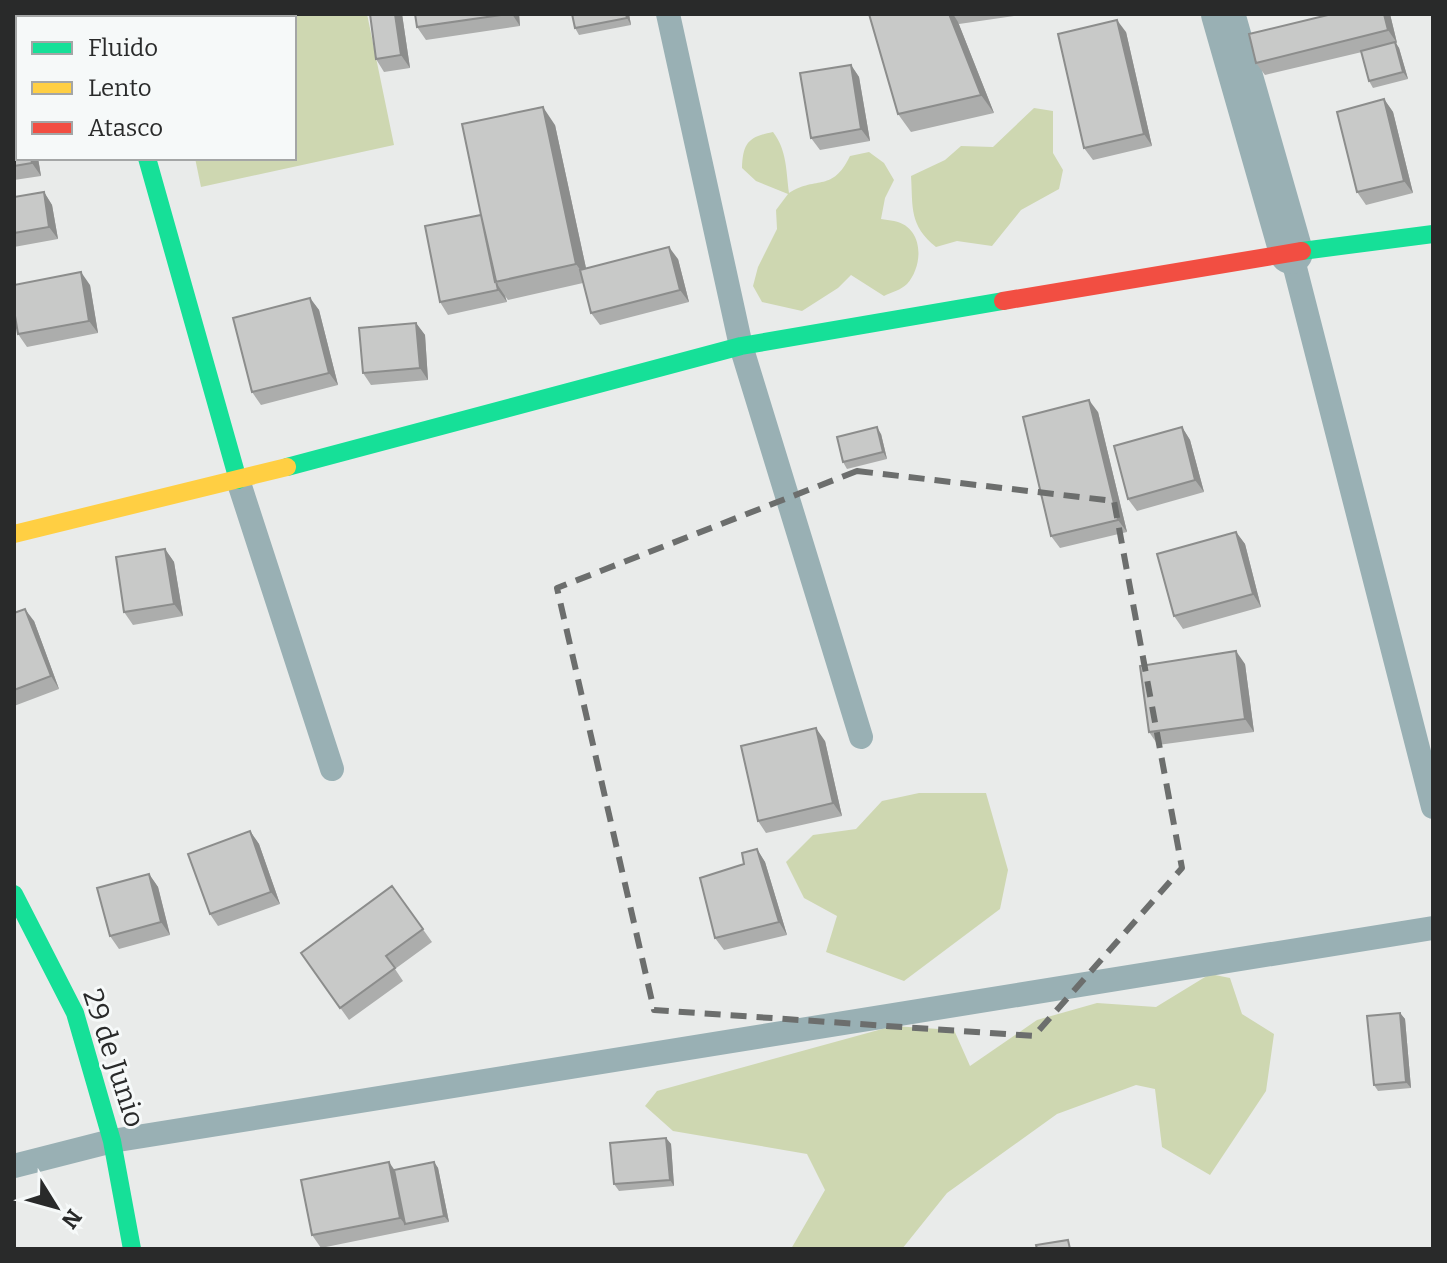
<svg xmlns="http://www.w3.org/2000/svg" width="1447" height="1263" font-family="Bitter,serif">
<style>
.green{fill:#ced7b1}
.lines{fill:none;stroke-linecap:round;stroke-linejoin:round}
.lane{stroke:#99b0b4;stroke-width:24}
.street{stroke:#99b0b4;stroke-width:44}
.fast{stroke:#16e098;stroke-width:18}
.slow{stroke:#ffcf43;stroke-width:18}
.jam{stroke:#f24e42;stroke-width:18}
.wall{fill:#acadac}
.shaded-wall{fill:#8c8d8c}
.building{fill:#c8c9c8;stroke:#8c8d8c;stroke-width:2}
.marked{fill:none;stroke:#6c6e6d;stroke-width:6;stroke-dasharray:16 10;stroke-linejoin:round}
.labels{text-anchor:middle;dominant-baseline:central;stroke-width:6;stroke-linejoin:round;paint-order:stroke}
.street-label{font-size:28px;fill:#292a2a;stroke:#f6f9f9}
</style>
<rect width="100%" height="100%" fill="#e9ebea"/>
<!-- green -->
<path class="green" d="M259,14H367L394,145L201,187L195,158H294V18H240Z
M1034,108L1053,111V153L1063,170L1059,189L1021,210L992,246L957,241L936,247C909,225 913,208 911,176L945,160L961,146L993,147Z
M773,132C787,150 786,171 789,193C818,175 832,193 850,156L869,152L884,163L894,180L885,198L881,219C885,220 890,220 894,221C924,227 924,265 907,284C901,290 892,292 884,296L851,275L838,288L802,311L762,302L753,286L758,267L777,229L776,210L788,194L756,181L742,168C743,143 748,137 773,132Z
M919,793H986L1008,870L1000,909L904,981L826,952L837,916L804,898L786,862L813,835L856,829L882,801Z
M1210,974L1230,978L1242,1014L1274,1034L1266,1091L1210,1175L1162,1147L1155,1089L1136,1085L1057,1114L947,1193L902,1249H791L825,1190L807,1154L673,1131L645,1106L657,1091L893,1026L954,1030L970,1066L1037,1020L1097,1003L1156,1007Z"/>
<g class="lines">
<!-- lane -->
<path class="lane" d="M668,14L741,346L861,737
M1291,252L1433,807
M238,480L332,769
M14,1166L112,1141L1433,928"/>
<!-- street -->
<path class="street" d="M106,14L107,18
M1223,14L1291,252"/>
<!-- fast -->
<path class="fast" d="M147,158L238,480
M1302,251L1433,234
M287,467L741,346L1003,301
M14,894L75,1013L112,1141L132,1249"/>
<!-- slow -->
<path class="slow" d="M14,534L287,467"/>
<!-- jam -->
<path class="jam" d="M1003,301L1302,251"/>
</g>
<!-- wall -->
<path class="wall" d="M14,14H81V18H18V29L14,30Z
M149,14H168L151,18Z
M402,14L410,68L384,72L376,59Z
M415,14H519L520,26L426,40L417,27Z
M629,14L631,25L579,35L575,28Z
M869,14H1014V16L959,24L958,22L994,113L911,132L898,114Z
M1332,14H1390L1397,43H1396L1399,48L1408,79L1373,88L1369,81L1362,52L1265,75L1256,63Z
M1126,32L1152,146L1093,160L1084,148Z
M851,65L859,77L870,141L820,150L811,138Z
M1384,99L1393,112L1413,193L1366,205L1357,192Z
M14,114L38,158L41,176L14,180Z
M555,125L586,268L678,259L689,302L600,325L591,313L583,283L508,300L505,296L507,302L448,315L440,302L481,215Z
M44,192L52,205L58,239L14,247V197Z
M90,285L98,333L27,347L18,334Z
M310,298L319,310L338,385L261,405L252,392Z
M416,323L425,335L428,380L371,385L363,373Z
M1098,412L1127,532L1060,548L1051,536Z
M1182,427L1190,440L1204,492L1137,511L1128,499Z
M881,434L887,459L847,469L843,462Z
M1236,532L1245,544L1261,607L1183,629L1174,616Z
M165,549L174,562L183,616L133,625L124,612Z
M14,613L34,621L59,689L14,706Z
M1245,664L1254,732L1158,745L1149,732Z
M825,741L842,816L766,833L758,821Z
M250,831L259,844L280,904L218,926L210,914Z
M757,849L765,862L787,935L724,950L715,938L744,864Z
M149,874L158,887L170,935L119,949L110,936Z
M392,886L432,942L395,969L403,981L349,1020L301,953Z
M1400,1013L1405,1019L1411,1088L1378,1091L1374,1085Z
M666,1138L671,1144L674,1186L619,1191L614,1184Z
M434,1162L438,1168L449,1222L321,1248L312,1235L395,1170Z"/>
<!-- shaded-wall -->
<path class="shaded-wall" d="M395,14H402L410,68L401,55Z
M512,14H519L520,26Z
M626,14H629L631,25L627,18Z
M949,14H953L958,22L994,113L981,95Z
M1384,14H1390L1397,43L1388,30Z
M1117,20L1126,32L1152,146L1144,134Z
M1395,42L1399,48L1408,79L1403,72Z
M851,65L859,77L870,141L861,129Z
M1384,99L1393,112L1413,193L1404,181Z
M543,107L555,125L589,282L576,264Z
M31,158H38L41,176L32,163Z
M44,192L52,205L58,239L49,227Z
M669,247L678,259L689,302L680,290Z
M81,272L90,285L98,333L89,321Z
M497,284L505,296L507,302L498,290Z
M310,298L319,310L338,385L329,373Z
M416,323L425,335L428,380L420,368Z
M1089,400L1098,412L1127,532L1118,520Z
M877,427L881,434L887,459L883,452Z
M1182,427L1190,440L1204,492L1195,480Z
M1236,532L1245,544L1261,607L1253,594Z
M165,549L174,562L183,616L174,604Z
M25,609L34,621L59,689L51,676Z
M1236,651L1245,664L1254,732L1245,719Z
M816,728L825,741L842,816L833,803Z
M250,831L259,844L280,904L271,892Z
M757,849L765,862L787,935L779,922Z
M149,874L158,887L170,935L161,922Z
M1400,1013L1405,1019L1411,1088L1406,1082Z
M666,1138L671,1144L674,1186L670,1180Z
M389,1162L398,1175L405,1224L400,1218Z
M434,1162L438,1168L449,1222L444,1216Z"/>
<!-- building -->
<path class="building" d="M370,14H395L401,55L376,59Z
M415,14H508L417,27Z
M572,14H626L627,18L575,28Z
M869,14H949L981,95L898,114Z
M1332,14H1384L1388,30L1256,63L1249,34Z
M1117,20L1144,134L1084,148L1058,34Z
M1395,42L1403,72L1369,81L1361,51Z
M851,65L861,129L811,138L800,73Z
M1384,99L1404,181L1357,192L1337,112Z
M543,107L576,264L495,282L462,124Z
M14,114H18V158H31L32,163L14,166Z
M44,192L49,227L14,233V197Z
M481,215L498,290L440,302L425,226Z
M669,247L680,290L591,313L580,270Z
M81,272L89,321L18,334L14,310V285Z
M310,298L329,373L252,392L233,318Z
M416,323L420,368L363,373L359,328Z
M1089,400L1118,520L1051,536L1023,417Z
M877,427L883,452L843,462L837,437Z
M1182,427L1195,480L1128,499L1114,446Z
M1236,532L1253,594L1174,616L1157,554Z
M165,549L174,604L124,612L116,557Z
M25,609L51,676L14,690V613Z
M1236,651L1245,719L1149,732L1140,666Z
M816,728L833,803L758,821L741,746Z
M250,831L271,892L210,914L188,854Z
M757,849L779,922L715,938L700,878L744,864L742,853Z
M149,874L161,922L110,936L97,888Z
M392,886L423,929L386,956L395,968L340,1008L301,953Z
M1400,1013L1406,1082L1374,1085L1367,1016Z
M666,1138L670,1180L614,1184L610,1143Z
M389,1162L400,1218L312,1235L301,1180Z
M434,1162L444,1216L405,1224L394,1170Z
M1068,1240L1070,1249H1037L1036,1245Z"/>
<!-- marked area -->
<path class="marked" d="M857,471L1114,501L1182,868L1034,1036L654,1010L557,588Z"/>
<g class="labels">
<!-- street labels -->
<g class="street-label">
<text transform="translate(114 1058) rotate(72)">29 de Junio</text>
</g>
</g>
<!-- border -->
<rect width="1447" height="1263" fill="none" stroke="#292a2a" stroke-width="32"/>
<!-- legend -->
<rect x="16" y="16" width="280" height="144" fill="#f6f9f9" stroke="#a4a6a6" stroke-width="2"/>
<rect x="32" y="42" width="40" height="12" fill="#16e098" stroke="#a4a6a6" stroke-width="2"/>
<text x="88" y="56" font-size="24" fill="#292a2a">Fluido</text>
<rect x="32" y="82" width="40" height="12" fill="#ffcf43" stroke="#a4a6a6" stroke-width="2"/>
<text x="88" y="96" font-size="24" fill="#292a2a">Lento</text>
<rect x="32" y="122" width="40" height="12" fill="#f24e42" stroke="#a4a6a6" stroke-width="2"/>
<text x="88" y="136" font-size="24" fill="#292a2a">Atasco</text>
<!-- north arrow -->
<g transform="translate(56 1207) rotate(127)" stroke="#f6f9f9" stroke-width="6" paint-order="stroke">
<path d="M0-6L14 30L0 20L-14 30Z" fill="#292a2a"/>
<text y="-12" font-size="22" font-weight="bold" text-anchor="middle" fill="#292a2a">N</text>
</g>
</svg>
